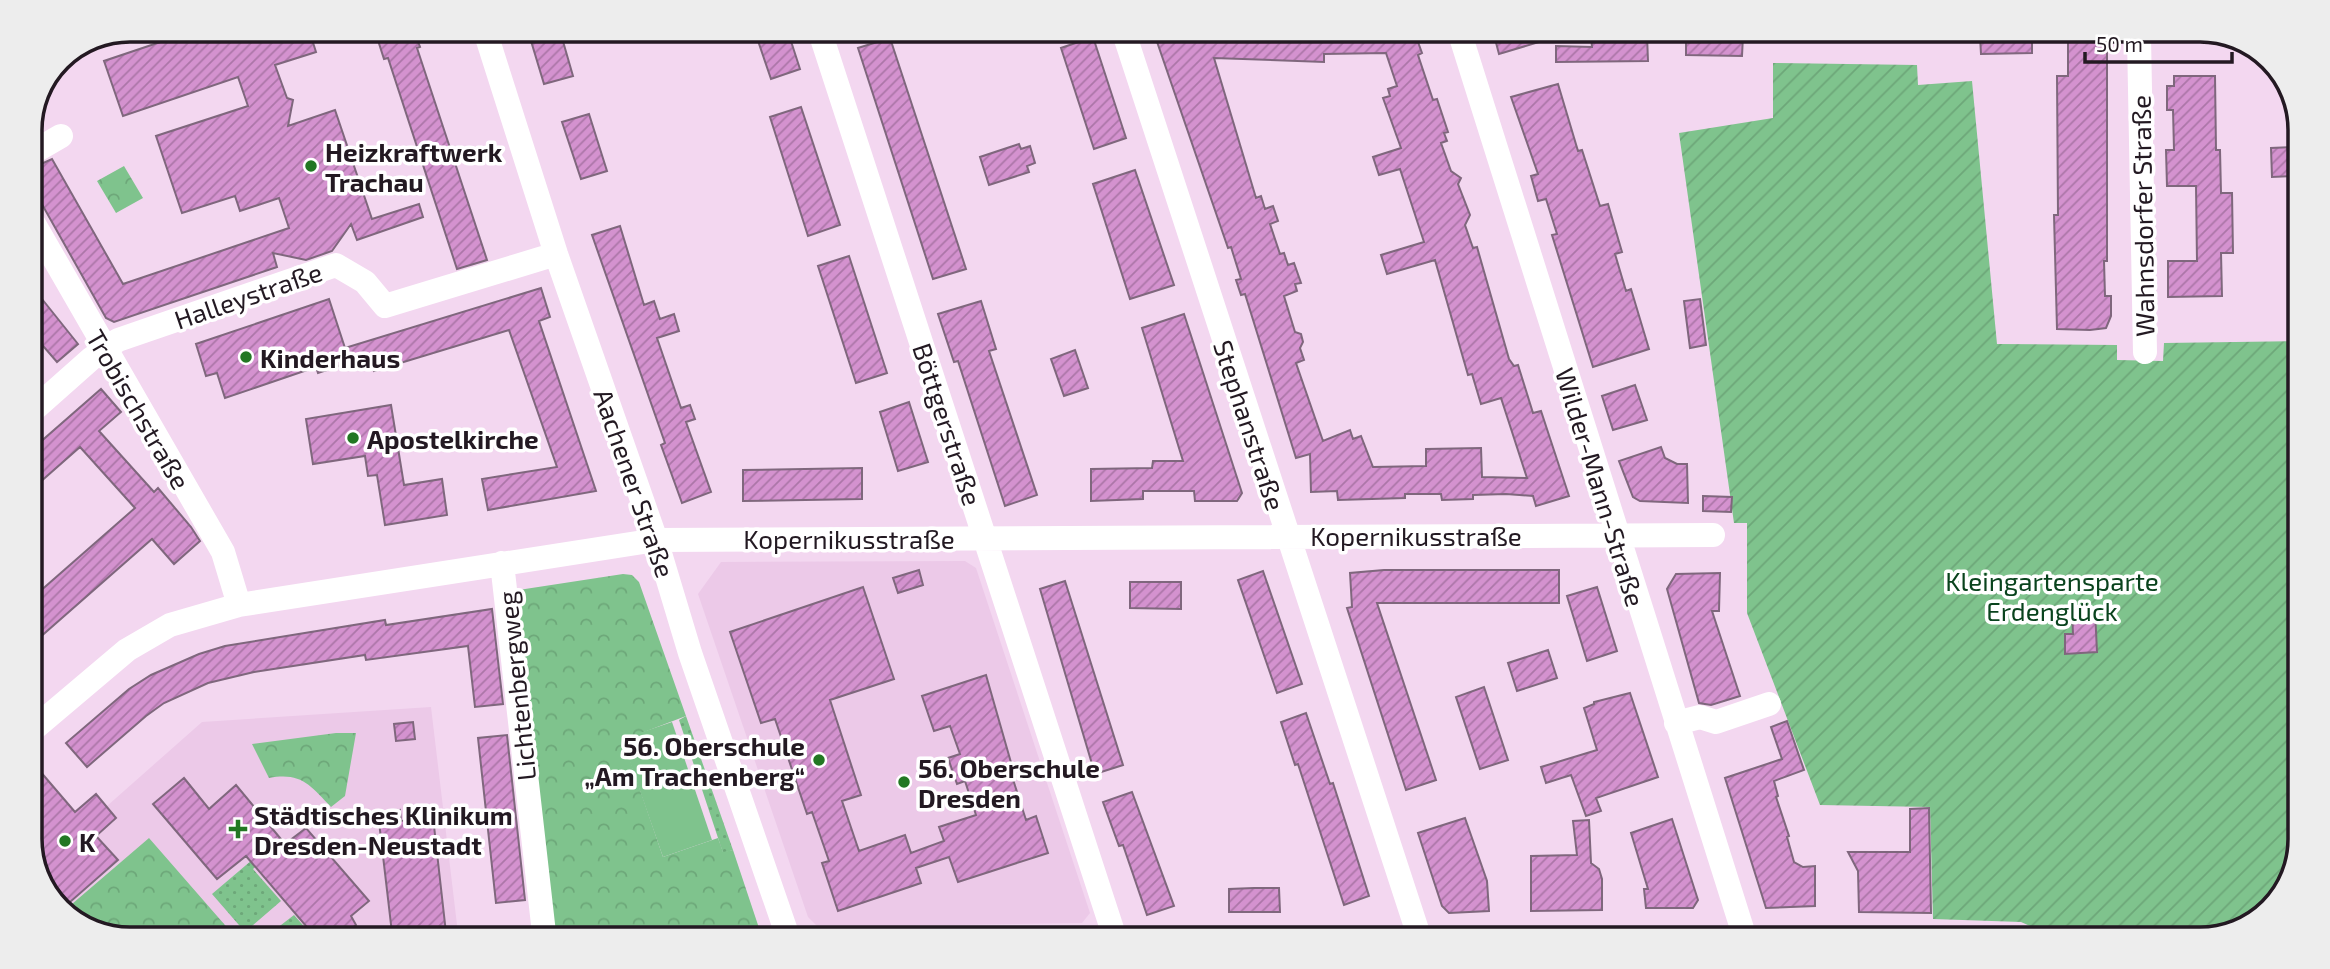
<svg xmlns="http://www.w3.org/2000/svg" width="2330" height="969" font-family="'Exo 2',sans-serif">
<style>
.built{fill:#ecc9e8}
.grass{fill:url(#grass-dots)}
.forest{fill:url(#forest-crowns)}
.garden{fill:url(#garden-furrows)}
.pitch{fill:#7fc38d}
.building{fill:url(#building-hatch);stroke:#7f677d;stroke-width:2;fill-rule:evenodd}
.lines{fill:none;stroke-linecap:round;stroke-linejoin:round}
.minor{stroke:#fff;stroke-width:24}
.poi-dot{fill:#227723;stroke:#fff;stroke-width:2.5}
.labels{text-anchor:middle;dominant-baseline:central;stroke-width:7;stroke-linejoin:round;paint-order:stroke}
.poi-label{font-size:26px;font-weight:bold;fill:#231922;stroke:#fff;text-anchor:start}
.street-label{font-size:26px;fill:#231922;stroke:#fff}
.park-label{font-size:26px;fill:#09431d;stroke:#fff}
.rim{fill:none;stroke:#231922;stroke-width:3.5}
</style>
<defs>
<pattern id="grass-dots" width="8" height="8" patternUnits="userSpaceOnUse" patternTransform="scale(1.75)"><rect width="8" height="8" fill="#7fc38d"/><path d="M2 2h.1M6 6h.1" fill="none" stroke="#6da779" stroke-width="1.8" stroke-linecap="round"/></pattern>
<pattern id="forest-crowns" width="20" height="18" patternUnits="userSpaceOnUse" patternTransform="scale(1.75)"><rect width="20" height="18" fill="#7fc38d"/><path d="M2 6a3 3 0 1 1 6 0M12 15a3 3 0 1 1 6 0" fill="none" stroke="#6da779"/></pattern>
<pattern id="garden-furrows" width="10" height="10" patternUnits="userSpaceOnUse" patternTransform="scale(1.75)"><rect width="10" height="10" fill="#7fc38d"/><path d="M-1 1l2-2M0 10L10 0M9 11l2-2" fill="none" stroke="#6da779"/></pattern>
<pattern id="building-hatch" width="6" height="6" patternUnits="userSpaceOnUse" patternTransform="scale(1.75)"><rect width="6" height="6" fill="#d492cf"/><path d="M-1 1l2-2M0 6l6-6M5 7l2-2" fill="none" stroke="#ac76a8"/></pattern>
</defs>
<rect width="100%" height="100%" fill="#f3d7f0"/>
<!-- built -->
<path class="built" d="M965,561L976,568L1090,913L1082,923L818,927L808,917L698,594L721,562Z
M431,707L458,933L92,932L50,899L30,845V778L39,770L75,812L96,794L107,806L202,722Z"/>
<!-- grass -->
<path class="grass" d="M686,716L733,850L723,853L679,720Z
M252,860L257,865L253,869L281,901L245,932L212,894Z
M294,915L309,932H272Z"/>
<!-- forest -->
<path class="forest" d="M124,166L143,198L116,213L97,181Z
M623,574L632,575L639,582L686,716L623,740L663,857L718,838L723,852L733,850L761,934L548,933L512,591Z
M336,733H356L345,796L331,807C310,785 301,772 269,778L252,744Z
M149,838L231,932H92L65,910Z"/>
<!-- garden -->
<path class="garden" d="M1773,63L1917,65L1918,85L1972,81L1997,344L2117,345V360L2163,361L2164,343L2298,341L2293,877L2256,922L2200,939H2060L2021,922L1933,919L1930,807L1820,805L1747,613V523H1734L1679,133L1773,118Z"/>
<!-- pitch -->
<path class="pitch" d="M672,722L712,840L663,857L622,739Z"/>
<!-- building -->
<path class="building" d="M196,30H309L316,52L275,65L287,98L293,100L288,126L335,110L372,219L419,204L423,217L357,240L351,224L332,251L306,260L273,253L277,267L114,322L106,318L30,183V169L52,159L123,284L289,228L279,198L240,211L235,196L182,213L156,136L248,106L238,77L123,116L104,61Z
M375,31H414L420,47L417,48L487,260L457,269L388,58L384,59Z
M528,31H560L573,76L544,84Z
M755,32H788L800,69L771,79Z
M1154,33L1415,34L1422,53L1418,55L1433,100L1437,99L1448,132L1444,133L1447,141L1441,143L1451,171L1461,178L1458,184L1470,215L1465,225L1473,248L1477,247L1509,359L1514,366L1518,365L1533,413L1541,411L1569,496L1536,506L1533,496L1506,494L1473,495V499L1442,500L1441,494H1405V498L1338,500L1337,491L1311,492L1310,454L1296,458L1245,294L1241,295L1236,280L1241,279L1231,247L1228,248ZM1386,53L1397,86L1388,89L1390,96L1383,98L1401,148L1373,157L1379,175L1400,169L1424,242L1381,255L1387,274L1435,260L1468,375L1472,374L1481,404L1501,398L1527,478L1482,477L1481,448L1426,449V466L1373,467L1361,436L1353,439L1350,430L1323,441L1296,363L1304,360L1300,348L1303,342L1301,334L1295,332L1284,296L1297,291L1295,284L1301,283L1294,263L1288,265L1284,253L1280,254L1270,224L1278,221L1273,206L1265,209L1261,196L1256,198L1214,58L1324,62V54Z
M1494,35H1549V39L1499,54Z
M1591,35H1647L1648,61L1556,62V46L1592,47Z
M1686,35L1743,36L1742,56L1686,55Z
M1980,36L2032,37V53L1981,54Z
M1093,37L1126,138L1094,149L1061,48Z
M2068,37H2107V261H2104L2105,296H2111V316L2106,328L2090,330L2057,329L2054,215H2058L2057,76H2068Z
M890,38L966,269L933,279L858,48Z
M2174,76H2215L2216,150H2220L2221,193H2232L2233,253H2221L2222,296L2168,297V261H2197L2196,186H2167L2166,150H2174L2173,110H2167V86H2174Z
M1558,84L1578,151L1582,150L1600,206L1608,204L1622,252L1615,254L1626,291L1631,289L1649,349L1593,367L1552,235L1557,234L1546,199L1538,201L1531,176L1538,174L1511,97Z
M801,107L840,225L808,236L770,117Z
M589,114L607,171L581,179L562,122Z
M1019,144L1021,149L1030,146L1035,163L1027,166L1029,172L989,185L980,157Z
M2296,147V176L2272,177L2271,148Z
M1135,170L1174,285L1130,299L1093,184Z
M620,226L644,305L654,301L660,319L674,314L679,331L657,338L681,408L690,405L695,419L686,422L711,492L682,503L661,445L665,443L592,235Z
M849,256L887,373L856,383L818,266Z
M30,284L78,344L57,362L30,331Z
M541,288L550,317L539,321L596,491L488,510L482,479L557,467L509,330L374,371L369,356L318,373L316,367L225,398L217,373L206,376L196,344L329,299L345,348Z
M1700,299L1706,345L1690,348L1684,301Z
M981,301L996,349L989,351L1037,495L1005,506L958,361L954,362L938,314Z
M1184,314L1242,493L1237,501H1195L1194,491H1143V499L1091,501V469L1152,468L1153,461H1183L1142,328Z
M1075,350L1088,388L1064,396L1051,359Z
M1635,385L1647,420L1613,430L1602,396Z
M101,389L121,412L99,431L154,492L158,488L191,527L200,541L174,564L152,539L30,646V600L135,508L80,447L30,491V451Z
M909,402L928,462L898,471L880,412Z
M391,405L404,485L442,479L447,515L385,525L377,475L368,476L365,456L313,464L306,419Z
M1661,447L1665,458L1677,464H1687L1688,503L1640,501L1633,497L1619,461Z
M862,468V499L743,501V470Z
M1703,496L1732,497L1731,512L1703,511Z
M919,570L923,585L898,593L893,578Z
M1384,570H1559V603H1377L1436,780L1406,790L1347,608L1352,607L1350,573Z
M1263,571L1302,684L1277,693L1238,580Z
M1720,573L1719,611H1712L1740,696L1711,705L1699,703L1667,589L1676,574Z
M1065,581L1123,765L1095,774L1040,589Z
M1130,582H1181V609L1130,608Z
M863,587L894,679L830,700L861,795L842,801L859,851L905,835L911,853L944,841L939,827L976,815L965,781L957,784L948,758L960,754L950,726L934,731L922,696L986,675L1012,766L1009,767L1026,820L1036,816L1048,853L958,882L949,857L916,868L921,883L838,911L822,863L829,861L812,812L807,814L775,719L761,723L730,632Z
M1597,587L1617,651L1587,661L1567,596Z
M492,609L503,704L475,707L468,646L366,660L365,655L254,672L208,683L164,703L146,716L87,767L66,743L129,689L151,675L199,654L225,646L385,620L386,625Z
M2095,610L2097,652L2065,654V634H2073L2072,611Z
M1548,650L1557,678L1517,691L1508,663Z
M1484,687L1508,760L1480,769L1456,697Z
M1630,693L1658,777L1596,798L1601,811L1586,816L1571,775L1546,783L1541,767L1597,750L1584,708L1594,704V702Z
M1306,713L1330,784L1333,783L1369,896L1344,905L1298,764L1295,765L1281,722Z
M1787,721L1804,770L1774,781L1778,796L1776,797L1789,836L1787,837L1794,862L1803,867L1815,866V906L1766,908L1725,778L1782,759L1771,727Z
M413,722L415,739L396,741L394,724Z
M507,735L525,900L496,903L478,738Z
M39,770L75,812L96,794L116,818L96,836L118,860L62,909L50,900L30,845V778Z
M184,778L209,809L236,785L285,844L306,828L369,901L351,916L356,925L346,933H312L246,856L217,879L153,804Z
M1132,792L1174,906L1147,915L1123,845L1119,846L1103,802Z
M1929,808L1931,913L1859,912L1858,871L1848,852H1910V809Z
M400,810L401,821L433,817L446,933H392L378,813Z
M1465,818L1487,881L1489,911L1449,913L1442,906L1418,833Z
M1672,819L1698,900L1693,908H1646L1644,889H1648L1631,833Z
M1589,820L1591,863L1599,869L1602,879V910L1531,911V856L1577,855L1573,821Z
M1254,888H1279L1280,912H1229V889Z"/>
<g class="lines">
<!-- minor -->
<path class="minor" d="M485,31L556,254L656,540L690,653L787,934
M820,32L1114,935
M1124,33L1419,936
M1460,34L1745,938
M2139,37L2145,352
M30,154L61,136
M30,217L223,552L239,605
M30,413L92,358L118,340L336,265L365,282L385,306L556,254
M502,563L544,933
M1676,723L1700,717L1716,722L1769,704
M30,732L127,650L170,625L239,605L656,540L1713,535"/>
</g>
<!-- markers -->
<g class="poi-dot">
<circle cx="311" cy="166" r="7"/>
<circle cx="246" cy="357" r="7"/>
<circle cx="353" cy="438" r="7"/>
<circle cx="819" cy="760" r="7"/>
<circle cx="904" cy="782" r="7"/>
<path d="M234.5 818.5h7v7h7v7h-7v7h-7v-7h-7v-7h7z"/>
<circle cx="65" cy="841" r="7"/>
</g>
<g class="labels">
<!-- poi labels -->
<g class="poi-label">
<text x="325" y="151">Heizkraftwerk<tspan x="325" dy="30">Trachau</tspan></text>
<text x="260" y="357">Kinderhaus</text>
<text x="367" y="438">Apostelkirche</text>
<text x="805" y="745" text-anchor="end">56. Oberschule<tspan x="805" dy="30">„Am Trachenberg“</tspan></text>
<text x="918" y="767">56. Oberschule<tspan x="918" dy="30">Dresden</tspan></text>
<text x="254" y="814">Städtisches Klinikum<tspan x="254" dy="30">Dresden-Neustadt</tspan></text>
<text x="79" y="841">K</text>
</g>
<!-- street labels -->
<g class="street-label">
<text transform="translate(2142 216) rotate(-91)">Wahnsdorfer Straße</text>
<text transform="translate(248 295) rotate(-19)">Halleystraße</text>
<text transform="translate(139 409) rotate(60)">Trobischstraße</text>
<text transform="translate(948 424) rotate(72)">Böttgerstraße</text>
<text transform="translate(1250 425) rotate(72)">Stephanstraße</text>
<text transform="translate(635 483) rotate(71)">Aachener Straße</text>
<text transform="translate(1601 487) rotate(73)">Wilder-Mann-Straße</text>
<text x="1416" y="535">Kopernikusstraße</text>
<text x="849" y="538">Kopernikusstraße</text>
<text transform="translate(516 686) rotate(-96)">Lichtenbergweg</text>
</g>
<!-- park labels -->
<g class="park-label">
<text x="2052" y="580">Kleingartensparte<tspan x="2052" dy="30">Erdenglück</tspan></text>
</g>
</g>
<!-- crop -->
<path d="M0 0H2330V969H0ZM130 42H2200A88 88 0 0 1 2288 130V839A88 88 0 0 1 2200 927H130A88 88 0 0 1 42 839V130A88 88 0 0 1 130 42Z" fill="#ededed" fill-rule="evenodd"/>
<path class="rim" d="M130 42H2200A88 88 0 0 1 2288 130V839A88 88 0 0 1 2200 927H130A88 88 0 0 1 42 839V130A88 88 0 0 1 130 42Z"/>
<!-- scale -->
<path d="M2085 52v10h147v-10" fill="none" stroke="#231922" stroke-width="3.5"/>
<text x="2096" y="52" font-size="21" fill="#231922" stroke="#ffffff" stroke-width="5" paint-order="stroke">50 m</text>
</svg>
